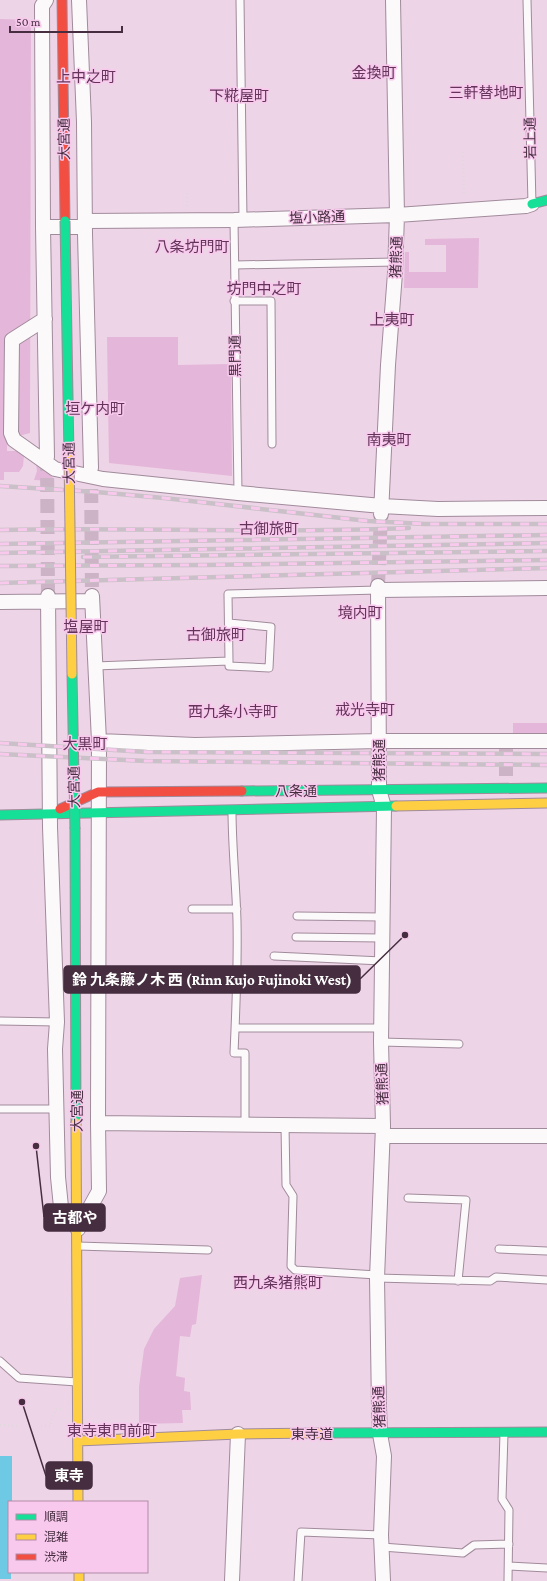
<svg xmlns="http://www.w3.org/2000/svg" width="547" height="1581" font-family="'Crimson Pro','Noto Sans JP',serif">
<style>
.green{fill:#e4b6d9}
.water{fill:#6ecae4}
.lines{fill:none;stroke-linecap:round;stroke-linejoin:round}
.street-tunnel{stroke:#ccb3c6;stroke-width:14;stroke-dasharray:14 7;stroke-linecap:butt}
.lane-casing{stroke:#a08b9b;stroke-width:9}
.street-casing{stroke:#a08b9b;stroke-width:16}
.fast-casing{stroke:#a08b9b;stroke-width:11}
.slow-casing{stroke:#a08b9b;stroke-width:11}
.jam-casing{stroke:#a08b9b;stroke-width:11}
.path{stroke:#e1d8de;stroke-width:2.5;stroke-dasharray:1 3;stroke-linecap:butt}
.lane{stroke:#fcf9fb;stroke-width:7}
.street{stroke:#fcf9fb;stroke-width:14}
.fast{stroke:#16e098;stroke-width:9}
.slow{stroke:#ffcf43;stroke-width:9}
.jam{stroke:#f24e42;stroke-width:9}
.rail-casing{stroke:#c9c1c7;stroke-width:4.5}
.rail{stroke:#f8c9ed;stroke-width:3;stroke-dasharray:9;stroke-linecap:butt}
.fast-bridge-casing{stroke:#a08b9b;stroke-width:11;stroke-linecap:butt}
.slow-bridge-casing{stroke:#a08b9b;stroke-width:11;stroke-linecap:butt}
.fast-bridge{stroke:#16e098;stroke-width:9}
.slow-bridge{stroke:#ffcf43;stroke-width:9}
.labels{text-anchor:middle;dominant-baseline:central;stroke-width:3;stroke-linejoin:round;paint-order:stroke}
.street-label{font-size:14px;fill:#462e40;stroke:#f8c9ed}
.neighbourhood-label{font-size:15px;fill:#63335a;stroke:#f8c9ed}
.leader{fill:none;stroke:#462e40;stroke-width:1.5}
.callout-dot{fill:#462e40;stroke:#f8c9ed;stroke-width:1.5}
.callout{fill:#462e40;stroke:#462e40;stroke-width:1.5}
.callout-label{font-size:15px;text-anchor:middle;font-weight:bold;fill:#fff}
</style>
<rect width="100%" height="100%" fill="#eed4e7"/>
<!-- green -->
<path class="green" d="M0,19L31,20L30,433L7,439V451H20L24,455L23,466L19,472H4V480H0Z
M479,238L478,288H404L405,252H409V272H446V245H425V239Z
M107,337H178V365L231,364L232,476L109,463Z
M36,464L52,473L53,481L34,480L37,471Z
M513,723H547V734H513Z
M202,1275L196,1324L192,1325L190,1337L180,1336L176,1376L185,1378L184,1391L190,1392L191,1410H182L183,1423L139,1424V1387L144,1349L154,1329L175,1306L180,1278Z"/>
<!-- water -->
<path class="water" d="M0,1456H12V1502H9V1572H11V1579H0Z"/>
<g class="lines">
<!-- street-tunnel -->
<path class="street-tunnel" d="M47,457L48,596
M91,468L92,596
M378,586L381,514
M506,741V776"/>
<!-- lane casing -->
<g class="lane-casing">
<path id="lane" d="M240,0L243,219
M527,0L532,204
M234,220L238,493
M235,265L396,262
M234,301H271L272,444
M229,661L228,594L378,590
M95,666L229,661V666L269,668L271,627L229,623
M232,810C232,847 236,884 237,921C238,965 236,1009 234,1053H245V1125
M192,909H237
M297,916L382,917
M296,937L382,938
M274,956L382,961
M0,1021L57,1022
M235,1028H381
M381,1042L459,1044
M0,1109H56
M285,1125L286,1185L293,1196L291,1266L295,1270L377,1275
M408,1198L466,1200L458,1281
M78,1246L208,1250
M499,1249L547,1251
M377,1278L490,1281L496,1277L547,1280
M0,1361L19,1378L77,1382
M504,1433L502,1499L509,1510L508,1581
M382,1547L463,1553L474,1545L509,1544
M509,1566L547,1568
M298,1581L301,1532L381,1535"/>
</g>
<!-- street casing -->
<g class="street-casing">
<path id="street" d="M46,0L42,6L43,227L47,457
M79,0L84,122L85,234L91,468
M85,221L234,220L397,215L526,206L532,204
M43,227H85
M45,319L12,340L11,433L14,440L55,469L103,479L238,493L382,506L438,509L547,508
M381,514L388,365L395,273L397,215L393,0
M378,586L379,778V790L384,807L381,1042L383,1126L377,1278L379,1407L380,1434L384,1456L381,1535L383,1581
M378,590L547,588
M48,596L50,827L57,1022L55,1049L58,1177L61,1207L78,1229L99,1191L98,1123L99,741L92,596
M0,602L92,601
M99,741L195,745L379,741H547
M98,1123L383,1126
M383,1136H547
M232,1581L238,1434"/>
</g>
<!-- fast casing -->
<g class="fast-casing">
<path id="fast" d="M532,204L547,200
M242,791L547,788
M0,815L396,806
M75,829L76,1123
M321,1433L547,1432"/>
</g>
<!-- slow casing -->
<g class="slow-casing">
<path id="slow" d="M396,806L547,803
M76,1123L78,1502
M78,1441L238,1434L321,1433
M79,1572V1581"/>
</g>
<!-- jam casing -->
<g class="jam-casing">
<path id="jam" d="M62,0L65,221
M60,809L98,792L242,791"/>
</g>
<!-- path -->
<path class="path" d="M463,152L464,196
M187,193V207
M0,1425L19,1426
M41,1426H51V1420L56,1409H61"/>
<!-- lane -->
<use href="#lane" class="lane"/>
<!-- street -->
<use href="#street" class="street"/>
<!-- fast -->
<use href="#fast" class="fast"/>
<!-- slow -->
<use href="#slow" class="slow"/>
<!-- jam -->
<use href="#jam" class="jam"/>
<!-- rail casing -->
<g class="rail-casing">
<path id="rail" d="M0,486L96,492L164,498L368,521L425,524H547
M0,530C136,527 272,534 409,528
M0,544L547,535
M0,553L547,543
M83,557L547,551
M0,566L205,565L547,560
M0,583L547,568
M0,743L147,752L547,754
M0,754L146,761L547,765"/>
</g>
<!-- rail -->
<use href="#rail" class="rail"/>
<!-- fast-bridge casing -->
<g class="fast-bridge-casing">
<path id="fast-bridge" d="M65,221L69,456
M72,674L75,829"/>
</g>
<!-- slow-bridge casing -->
<g class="slow-bridge-casing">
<path id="slow-bridge" d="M69,456L72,674"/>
</g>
<!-- fast-bridge -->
<use href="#fast-bridge" class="fast-bridge"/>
<!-- slow-bridge -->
<use href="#slow-bridge" class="slow-bridge"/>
</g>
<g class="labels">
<!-- street labels -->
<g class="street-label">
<text transform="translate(530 138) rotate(-91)">岩上通</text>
<text transform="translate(64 139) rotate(-91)">大宮通</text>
<text transform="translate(317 217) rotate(-2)">塩小路通</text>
<text transform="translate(396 257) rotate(-88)">猪熊通</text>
<text transform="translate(235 356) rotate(-91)">黒門通</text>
<text transform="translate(69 463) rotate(-91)">大宮通</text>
<text transform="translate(379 760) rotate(-90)">猪熊通</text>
<text transform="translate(74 787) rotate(-91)">大宮通</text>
<text x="296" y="791">八条通</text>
<text transform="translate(382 1084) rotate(-92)">猪熊通</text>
<text transform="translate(77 1111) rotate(-90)">大宮通</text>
<text transform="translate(379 1407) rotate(-92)">猪熊通</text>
<text x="312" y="1434">東寺道</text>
</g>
<!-- neighbourhood labels -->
<g class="neighbourhood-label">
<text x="374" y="73">金換町</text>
<text x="86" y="77">上中之町</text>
<text x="486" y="93">三軒替地町</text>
<text x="239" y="96">下糀屋町</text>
<text x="192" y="247">八条坊門町</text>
<text x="264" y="289">坊門中之町</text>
<text x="392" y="320">上夷町</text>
<text x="95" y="409">垣ケ内町</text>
<text x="389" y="440">南夷町</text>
<text x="269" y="529">古御旅町</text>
<text x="360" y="613">境内町</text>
<text x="86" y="627">塩屋町</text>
<text x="216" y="635">古御旅町</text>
<text x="365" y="710">戒光寺町</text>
<text x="233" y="712">西九条小寺町</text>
<text x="85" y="744">大黒町</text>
<text x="278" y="1283">西九条猪熊町</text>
<text x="112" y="1431">東寺東門前町</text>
</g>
</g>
<!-- callouts -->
<path class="leader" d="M405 935L360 979M36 1146L44 1217M22 1402L46 1476"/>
<g class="callout-dot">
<circle cx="405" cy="935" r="4"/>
<circle cx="36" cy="1146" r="4"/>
<circle cx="22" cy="1402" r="4"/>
</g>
<g class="callout">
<rect x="64" y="966" width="296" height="27" rx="4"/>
<rect x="44" y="1204" width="61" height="27" rx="4"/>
<rect x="46" y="1462" width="46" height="27" rx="4"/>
</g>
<g class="callout-label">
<text x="212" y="985">鈴 九条藤ノ木 西 (Rinn Kujo Fujinoki West)</text>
<text x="75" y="1223">古都や</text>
<text x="69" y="1481">東寺</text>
</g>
<!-- legend -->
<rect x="8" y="1501" width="140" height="72" fill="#f8c9ed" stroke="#b18ba8"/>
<rect x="16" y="1514" width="20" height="6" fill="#16e098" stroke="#b18ba8"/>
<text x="44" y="1521" font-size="12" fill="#462e40">順調</text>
<rect x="16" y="1534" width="20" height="6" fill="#ffcf43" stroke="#b18ba8"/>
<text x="44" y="1541" font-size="12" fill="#462e40">混雑</text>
<rect x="16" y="1554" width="20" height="6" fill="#f24e42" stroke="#b18ba8"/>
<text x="44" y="1561" font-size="12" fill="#462e40">渋滞</text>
<!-- scale -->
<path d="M10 26v6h112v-6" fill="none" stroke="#462e40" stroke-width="2"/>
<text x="16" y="26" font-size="12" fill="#462e40" stroke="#f8c9ed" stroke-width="3" paint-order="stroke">50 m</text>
</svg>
